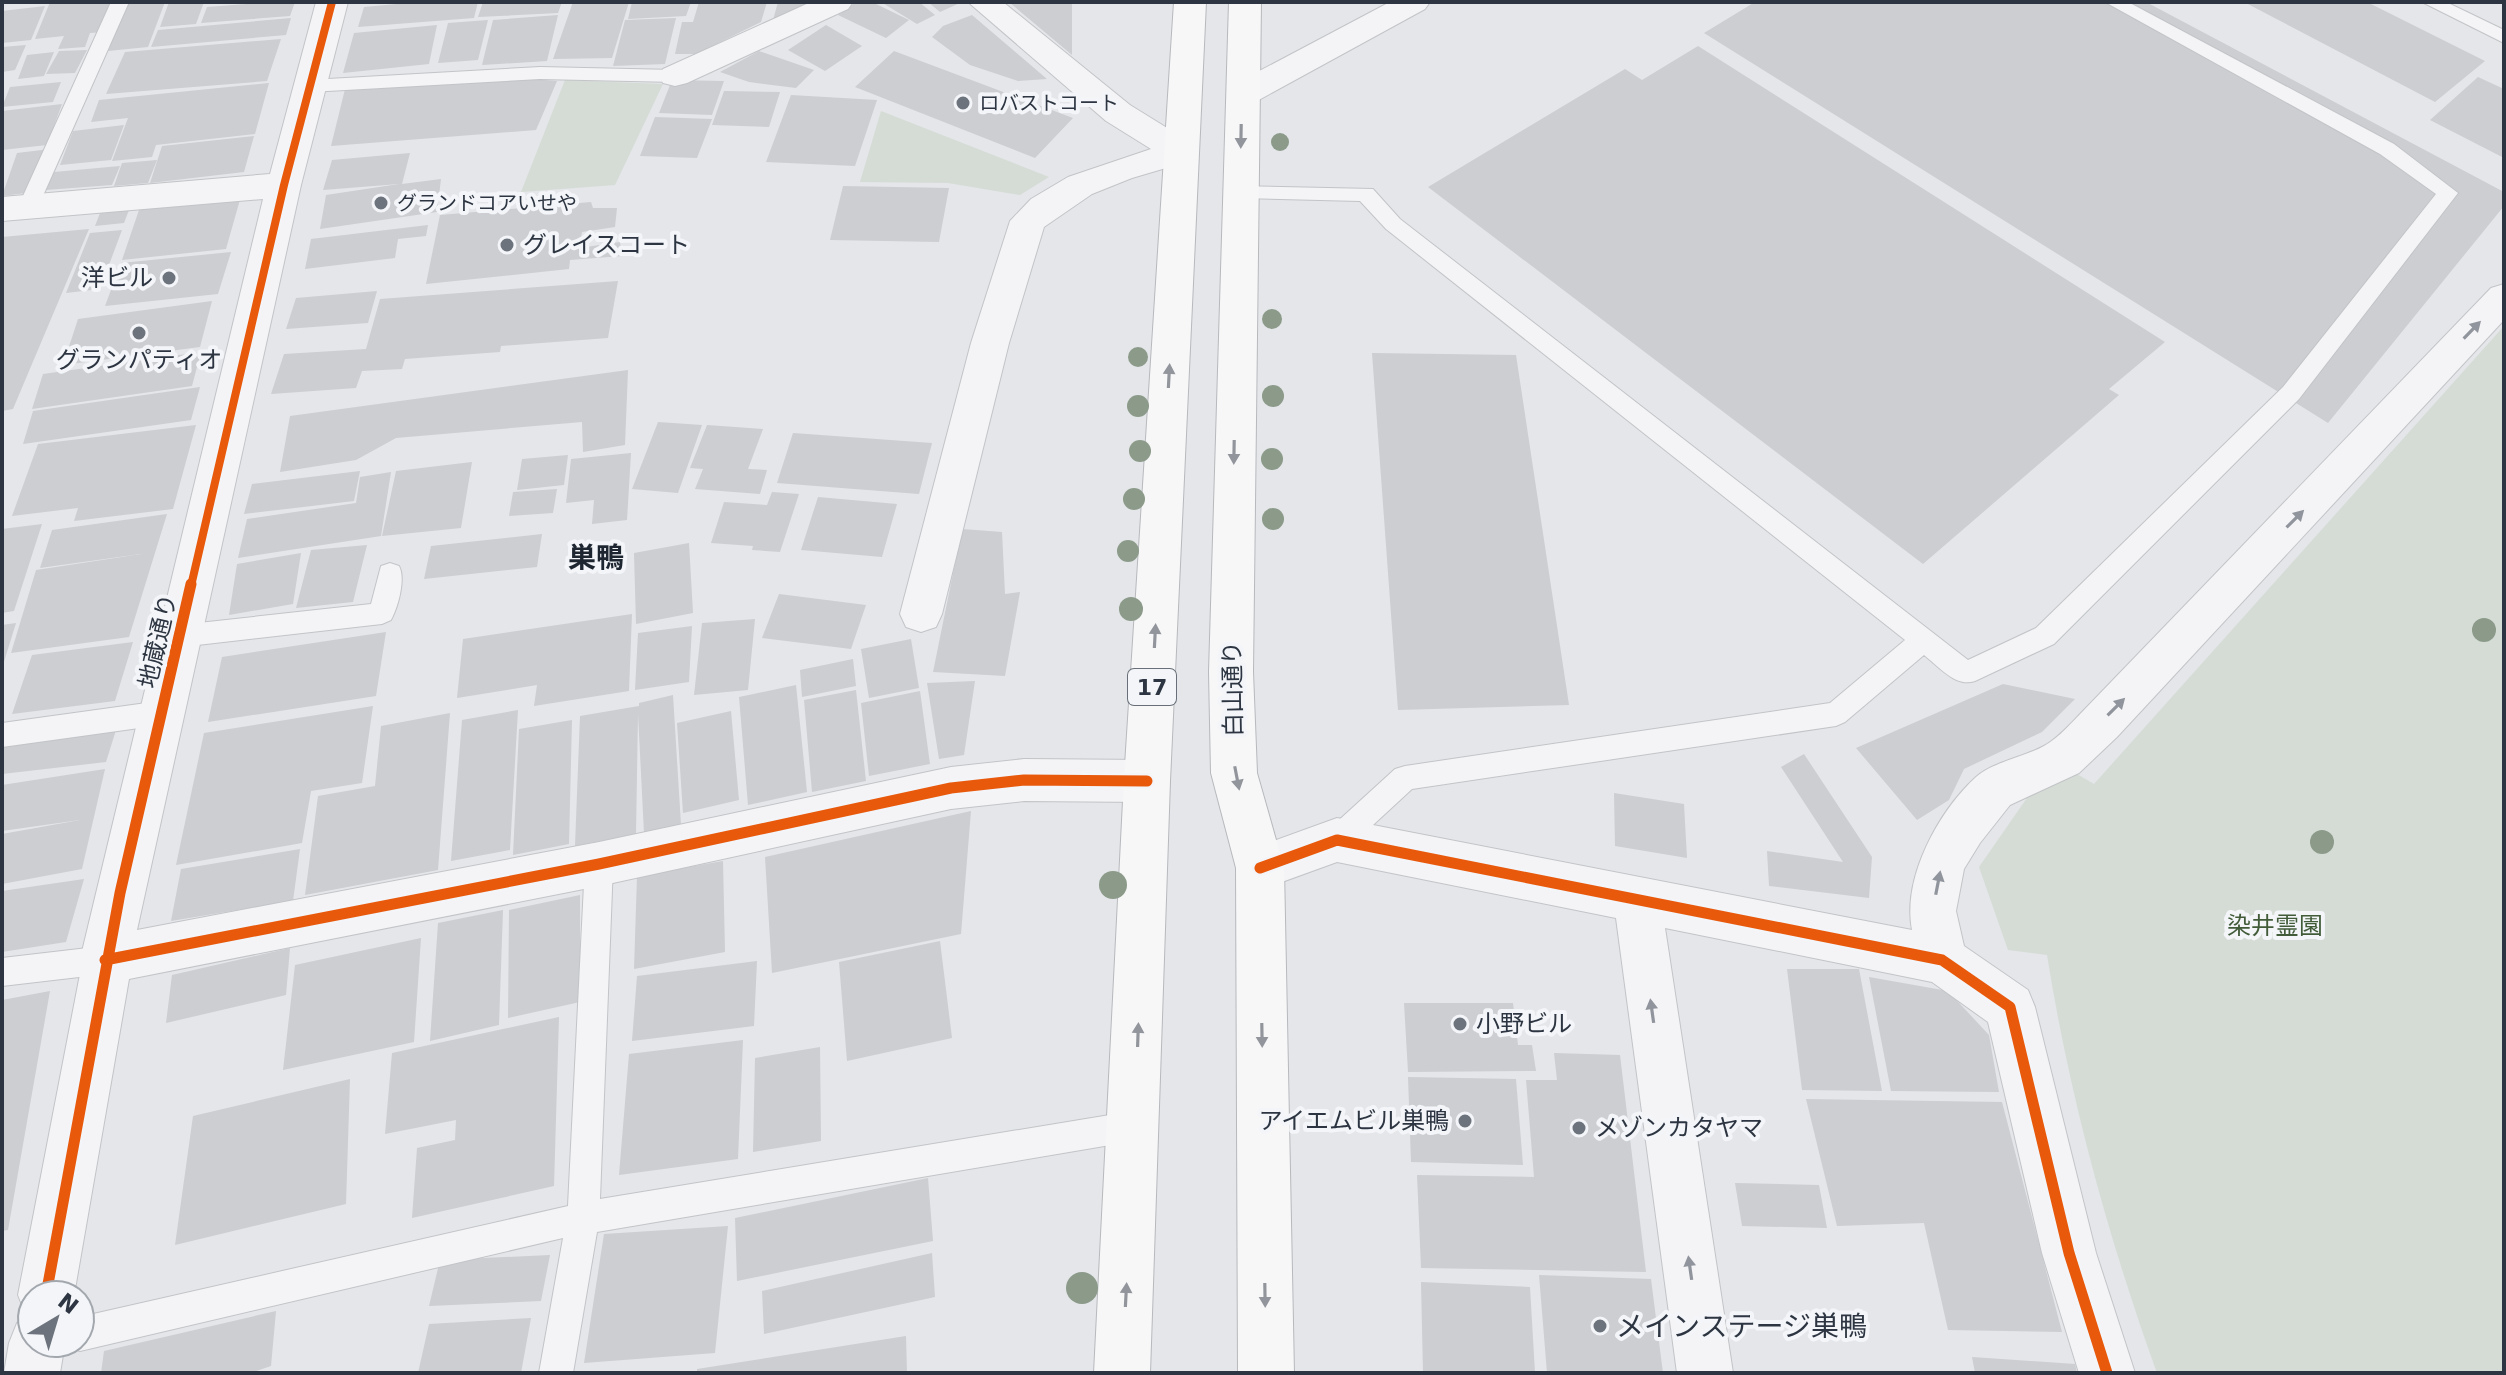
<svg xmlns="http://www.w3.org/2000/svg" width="2506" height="1375" font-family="'DejaVu Sans','Noto Sans JP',sans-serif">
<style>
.green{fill:#d5dcd5}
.building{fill:#ccced1}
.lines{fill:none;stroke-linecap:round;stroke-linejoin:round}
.lane-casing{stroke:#c2c4c7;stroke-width:2}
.street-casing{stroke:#c2c4c7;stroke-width:2}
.highway-casing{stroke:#b7b9bd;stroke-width:2}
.lane{fill:#f4f4f6;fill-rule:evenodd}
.street{fill:#f4f4f6;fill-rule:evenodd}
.highway{fill:#f7f7f8;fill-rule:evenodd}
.cycleway-far1-casing{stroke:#f3f5f8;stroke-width:12}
.cycleway-casing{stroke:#f3f5f8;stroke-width:16}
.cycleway-far1{stroke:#e8590c;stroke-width:8}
.cycleway{stroke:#e8590c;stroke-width:11}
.tree{fill:#8b9a89}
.oneway{fill:#92969c}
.oneway2{fill:#90949c}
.poi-dot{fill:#6c737c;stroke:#f3f5f8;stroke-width:3}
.labels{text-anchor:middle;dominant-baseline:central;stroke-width:8;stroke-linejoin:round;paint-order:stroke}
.far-poi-label{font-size:20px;fill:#2c3541;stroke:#f3f5f8;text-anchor:start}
.shield{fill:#f3f5f8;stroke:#686f78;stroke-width:2}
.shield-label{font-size:22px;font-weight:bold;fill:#2c3541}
.poi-label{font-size:24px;fill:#2c3541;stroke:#f3f5f8;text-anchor:start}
.street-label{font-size:24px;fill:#2c3541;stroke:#f3f5f8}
.park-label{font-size:24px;fill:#425c3a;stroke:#f3f5f8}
.quarter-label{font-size:28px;font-weight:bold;fill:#1e2632;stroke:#f3f5f8}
.near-poi-label{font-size:28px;fill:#2c3541;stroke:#f3f5f8;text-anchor:start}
</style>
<rect width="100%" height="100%" fill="#e4e6e9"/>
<!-- green -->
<path class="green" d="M565,80L663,84L615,185L521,192Z
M881,111L1049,177L1020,195L948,183L860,182Z
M2504,326V1373H2157C2108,1237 2070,1098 2047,955L2008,950L1979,867L2029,795L2070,770L2094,784Z"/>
<!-- building -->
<path class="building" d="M50,2H115L104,32L90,33L85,47L58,49L64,36L35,39Z
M127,2H165L148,47L108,51Z
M169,2H204L196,24L160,27Z
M271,2H295L290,16L201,23L207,7Z
M419,2H478L474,18L358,27L364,7Z
M483,2H562L558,13L478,17Z
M573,2H629L612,58L553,59Z
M632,2H691L686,16L628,19Z
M699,2H767L761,22L696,54H675L682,22H693Z
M778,2H812L773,20Z
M856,2H872L909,20L886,38L838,15Z
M881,2H919L935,15L917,24Z
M928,2H962L940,12Z
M1009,2H1072V55Z
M1755,2H2146L2504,192V206L2328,423L1704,33Z
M2244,2H2367L2485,61L2435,102Z
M45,6L31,40L2,43V11Z
M558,15L547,61L482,65L493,20Z
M972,15L1047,79L1018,81L970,65L932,37L943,26Z
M291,18L286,35L151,47L158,30Z
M676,18L665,64L613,66L625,20Z
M488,20L478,60L438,63L448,23Z
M437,25L429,64L343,73L354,33Z
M826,25L862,46L825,71L788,50Z
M281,39L267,81L106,94L125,52Z
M26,45L15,70L2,72V47Z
M1698,46L2165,342L2109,389L2119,395L1923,564L1428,187L1625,69L1642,80Z
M87,50L75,73L46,74L59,51Z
M759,51L814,70L796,88L749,82L720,72Z
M894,51L1073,118L1035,158L855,87Z
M54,52L44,76L18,79L27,55Z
M493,76L557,81L536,130L331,146L346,85Z
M2478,77L2504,89V158L2430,120Z
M672,80L724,81L712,115L659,113Z
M61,82L53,102L2,107L10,87Z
M269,83L255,134L156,145L152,157L112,161L128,118L91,122L99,100Z
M724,91L780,92L769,127L712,125Z
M791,95L877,100L855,166L766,162Z
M62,104L47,145L2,150V111Z
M655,117L712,119L697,158L640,156Z
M124,125L111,160L60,165L73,131Z
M254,136L244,172L150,183L162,146Z
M50,149L34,192L2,196L17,153Z
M410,153L402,184L441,179L437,212L320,229L326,195L399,184L323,190L332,160Z
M157,160L148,183L114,186L122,163Z
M120,166L112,185L46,190L54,172Z
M843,186L949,188L939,242L830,240Z
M241,196L226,249L122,260L140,207Z
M591,202L593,208H617L615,227L582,232L579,248L620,242L622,256L570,260L569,269L426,284L440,215Z
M129,210L124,223L95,226L100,213Z
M428,225L426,236L398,239L395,258L305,269L311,239Z
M89,229L13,409L2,411V237Z
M122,230L100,289L66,293L90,233Z
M231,252L218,294L105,306L121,263Z
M618,281L608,338L501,346L500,352L405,359L402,369L362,371L356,388L271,394L284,354L366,349L380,299Z
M377,291L368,323L286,329L296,298Z
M212,301L200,347L63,365L78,319Z
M201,352L192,386L32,409L43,374Z
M1372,353L1516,355L1569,705L1398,710Z
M628,370L625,445L583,452L582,422L396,438L356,460L280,472L290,416Z
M200,387L191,420L23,444L33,411Z
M658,422L702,425L678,493L632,489Z
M196,425L173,509L74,521L78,508L12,516L38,444Z
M707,425L763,429L748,469L767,470L760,494L695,489L703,469L690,468Z
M793,433L932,443L919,494L777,483Z
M631,453L627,520L592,524L594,500L566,503L571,459Z
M568,455L564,485L517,490L522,459Z
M472,462L461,528L382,536L396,471Z
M360,471L354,501L244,514L252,484Z
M391,472L381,536L238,558L247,519L356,503L360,477Z
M557,489L553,513L509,516L513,492Z
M772,492L799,494L780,552L752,550L753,546L711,543L724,502L767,505Z
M818,497L897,504L882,557L801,550Z
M167,514L129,637L11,653L36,570L148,553L40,568L52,530Z
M42,524L14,611L2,613V529Z
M962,529L1002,532L1005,594L1020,592L1005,676L933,672Z
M542,534L537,567L424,579L431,546Z
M689,543L693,613L636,624L634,553Z
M367,545L353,602L296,608L311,550Z
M301,553L293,604L229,615L237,564Z
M779,594L866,605L851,649L762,638Z
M632,614L629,691L534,706L537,685L457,698L463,639Z
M755,619L748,690L694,695L702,623Z
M16,623L3,665H2V625Z
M692,626L689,682L635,690L638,633Z
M386,632L376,696L208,722L222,657Z
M911,639L919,688L869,698L861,649Z
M133,642L115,701L12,714L32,655Z
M853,659L856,686L802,697L800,670Z
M975,681L964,755L939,759L927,683Z
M2003,684L2075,699L2042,732L1964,769L1949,800L1917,820L1856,748Z
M796,685L807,792L748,805L739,697Z
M856,690L866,781L812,792L804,700Z
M920,691L930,764L869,776L861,703Z
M673,695L681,825L644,833L638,714L636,834L575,846L580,716L639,706V703Z
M373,706L362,783L311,791L302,843L176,865L204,733Z
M518,710L510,850L451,861L462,720Z
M731,711L739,800L683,813L677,723Z
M450,713L438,870L305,895L318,796L375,786L381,726Z
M572,720L569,844L513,855L519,729Z
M116,730L106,762L2,774V744Z
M1804,754L1872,857L1869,898L1769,886L1767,851L1843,862L1781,767Z
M105,769L82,869L2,884V834L80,820L2,831V785Z
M1614,793L1684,804L1687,858L1615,846Z
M971,811L961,934L772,973L765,857Z
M300,849L293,901L171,921L181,869Z
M723,861L725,952L634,969L637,876Z
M84,879L66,942L2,952V891Z
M580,895V1002L508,1018L509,910Z
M503,910L499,1025L430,1041L438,923Z
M421,938L414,1042L283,1070L295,965Z
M940,941L952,1038L847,1061L839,962Z
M290,948L286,995L166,1023L172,975Z
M757,961L754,1026L632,1041L637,976Z
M1787,969H1859L1882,1091L1802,1090Z
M1869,977L1948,991L1989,1035L1999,1092L1891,1091Z
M50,991L8,1230L2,1231V1000Z
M1404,1003H1513L1518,1045H1532L1536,1071L1408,1072Z
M559,1017L554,1186L412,1218L417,1148L455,1140L456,1120L385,1134L392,1053Z
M743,1040L738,1159L619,1175L629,1054Z
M820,1047L821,1141L753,1152L755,1058Z
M1554,1053L1620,1055L1646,1272L1421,1268L1417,1175L1534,1177L1526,1080H1557Z
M1408,1077L1516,1079L1523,1165L1411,1162Z
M350,1079L346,1204L175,1245L193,1116Z
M1806,1099L2002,1102L2062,1332L1948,1330L1924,1223L1837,1226Z
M928,1178L933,1241L737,1281L735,1218Z
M1735,1183L1819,1185L1827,1228L1742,1226Z
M728,1226L715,1353L584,1363L604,1234Z
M932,1253L935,1297L764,1334L762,1291Z
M550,1255L541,1301L429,1306L440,1260Z
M1539,1275L1651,1279L1663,1373H1547Z
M1421,1282L1530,1287L1535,1373H1423Z
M276,1311L271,1366L250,1373H101L104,1351Z
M531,1318L521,1373H418L429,1324Z
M906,1336L907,1373H697V1369Z
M1972,1357L2075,1364L2077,1373H1975Z"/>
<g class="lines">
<!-- lane casing -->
<g class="lane-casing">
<path id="lane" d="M111,2H129L38,207L35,212H21L18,207Z
M2105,2H2128L2394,144L2458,193L2299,399L2054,644L1975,681C1956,688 1938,666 1924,655L1845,722L1836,726L1412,789L1347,849L1337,853L1327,849L1323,840L1327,831L1395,769L1405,766L1830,703L1905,640L1386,229L1360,201L1240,198L1233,196L1230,191L1233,186L1373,189L1400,219L1968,660L2036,628L2283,387L2436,194L2380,154Z
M2422,2H2446L2504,30V43Z
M540,67L675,70L685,76L675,82L540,79L310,92L300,86L310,80Z
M390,563L399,566C406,579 398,607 391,620L382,624L180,647L171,644L167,636L171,628L180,625L371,604L381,566Z
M161,701L170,705L174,713L170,721L161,725L2,747V723Z
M599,851L609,855L613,864L600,1199L1134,1111L1145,1115L1149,1126L1145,1137L1134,1141L597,1232L573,1373H539L563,1238L80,1351L68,1346L67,1343H80V1317L568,1206L585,864L589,855Z
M105,946L115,950L119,960L115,970L105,974L2,986V958Z"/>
</g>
<!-- street casing -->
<g class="street-casing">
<path id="street" d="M316,2H348L301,185L137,930L599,842L951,767L1024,759L1147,760L1163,766L1170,781L1163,796L1147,802L1024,801L951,809L599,886L129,979L74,1295H32V1317L26,1315L18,1295L82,964L80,960L263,199L2,221V197L270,174Z
M811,2H853L848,9L687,83L675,86L663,83L659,76L663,69Z
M968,2H1003L1130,105L1193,144L1198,152L1193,160L1132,178L1092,194L1044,227L1009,343L942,614L936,627L921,632L906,627L900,614L971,343L1010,221L1031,199L1068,177L1151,149L1106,121Z
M1390,2H1430L1425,9L1255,102L1243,105L1231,102L1227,94L1231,86Z
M2504,284V320L2117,737L2079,773L2010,805L1980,843L1964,869L1956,911L1964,946L2028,990L2035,1007L2096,1253L2135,1373H2079L2042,1253L1988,1022L1932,982L1665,928L1733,1373H1677L1616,918L1337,862L1260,890L1243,884L1236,868L1243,852L1337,818L1912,930C1902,878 1938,812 1976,777C1993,762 2024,757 2044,746C2059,738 2073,721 2085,709L2491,288Z
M32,1317V1343H65L60,1373H4L9,1343L17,1323Z"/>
</g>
<!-- highway casing -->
<g class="highway-casing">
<path id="highway" d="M1174,2H1206L1170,781L1150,1373H1094L1124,781Z
M1229,2H1261L1253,672L1257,773L1284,868L1294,1373H1238L1236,868L1211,773L1209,672Z"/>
</g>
<!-- lane -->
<use href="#lane" class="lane"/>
<!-- street -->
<use href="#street" class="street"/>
<!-- highway -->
<use href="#highway" class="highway"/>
<!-- cycleway-far1 casing -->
<g class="cycleway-far1-casing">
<path id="cycleway-far1" d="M191,586L284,185L332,2"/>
</g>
<!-- cycleway casing -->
<g class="cycleway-casing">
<path id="cycleway" d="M1260,868L1337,840L1942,960L2010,1007L2069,1253L2107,1373
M105,960L599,864L951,788L1024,780L1147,781
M46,1295L120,893L191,584"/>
</g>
<!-- cycleway-far1 -->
<use href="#cycleway-far1" class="cycleway-far1"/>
<!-- cycleway -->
<use href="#cycleway" class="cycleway"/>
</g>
<!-- trees -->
<g class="tree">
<circle cx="1280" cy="142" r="9"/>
<circle cx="1272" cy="319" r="10"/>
<circle cx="1138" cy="357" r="10"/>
<circle cx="1273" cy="396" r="11"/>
<circle cx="1138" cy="406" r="11"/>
<circle cx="1140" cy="451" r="11"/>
<circle cx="1272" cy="459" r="11"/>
<circle cx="1134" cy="499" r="11"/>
<circle cx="1273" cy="519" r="11"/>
<circle cx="1128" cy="551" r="11"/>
<circle cx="1131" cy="609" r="12"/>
<circle cx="2484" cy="630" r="12"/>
<circle cx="2322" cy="842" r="12"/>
<circle cx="1113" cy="885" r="14"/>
<circle cx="1082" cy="1288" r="16"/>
</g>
<!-- one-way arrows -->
<defs><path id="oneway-solid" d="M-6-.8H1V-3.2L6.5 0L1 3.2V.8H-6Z" transform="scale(2)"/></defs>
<g class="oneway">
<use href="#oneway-solid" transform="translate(1241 136) rotate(91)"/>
<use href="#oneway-solid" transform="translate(1169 376) rotate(-87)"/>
<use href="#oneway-solid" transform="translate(1234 452) rotate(91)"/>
<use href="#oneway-solid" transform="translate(1155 636) rotate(-87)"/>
<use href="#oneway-solid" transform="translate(1237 778) rotate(79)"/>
<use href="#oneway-solid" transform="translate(1138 1035) rotate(-88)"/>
<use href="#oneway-solid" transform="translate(1262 1035) rotate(89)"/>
<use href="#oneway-solid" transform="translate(1126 1295) rotate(-87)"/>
<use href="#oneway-solid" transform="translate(1265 1295) rotate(89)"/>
</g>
<g class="oneway2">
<use href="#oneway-solid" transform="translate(2472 330) rotate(-46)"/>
<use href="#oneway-solid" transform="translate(2295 519) rotate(-45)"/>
<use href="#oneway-solid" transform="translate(2116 707) rotate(-45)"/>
<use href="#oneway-solid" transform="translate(1938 883) rotate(-79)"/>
<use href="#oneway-solid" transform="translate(1652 1011) rotate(-98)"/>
<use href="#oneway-solid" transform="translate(1690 1268) rotate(-98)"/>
</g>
<!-- markers -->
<g class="poi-dot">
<circle cx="963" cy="103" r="8"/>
<circle cx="381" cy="203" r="8"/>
<circle cx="507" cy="245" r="8"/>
<circle cx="169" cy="278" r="8"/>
<circle cx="139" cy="333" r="8"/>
<circle cx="1460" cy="1024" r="8"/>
<circle cx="1465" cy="1121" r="8"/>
<circle cx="1579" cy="1128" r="8"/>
<circle cx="1600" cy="1326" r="8"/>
</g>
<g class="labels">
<!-- far-poi labels -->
<g class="far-poi-label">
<text x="979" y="103">ロバストコート</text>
<text x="397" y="203">グランドコアいせや</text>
</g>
<!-- shield labels -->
<rect class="shield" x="1128" y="669" width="48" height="36" rx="6"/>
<g class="shield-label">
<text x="1152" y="687">17</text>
</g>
<!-- poi labels -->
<g class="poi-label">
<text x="523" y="245">グレイスコート</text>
<text x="153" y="278" text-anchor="end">洋ビル</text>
<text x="139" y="360" text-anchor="middle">グランパティオ</text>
<text x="1476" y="1024">小野ビル</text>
<text x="1449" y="1121" text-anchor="end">アイエムビル巣鴨</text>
<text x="1595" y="1128">メゾンカタヤマ</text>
</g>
<!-- street labels -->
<g class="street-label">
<text transform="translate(158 641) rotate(-77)">地蔵通り</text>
<text transform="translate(1233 689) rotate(-91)">白山通り</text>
</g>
<!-- park labels -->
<g class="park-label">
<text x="2275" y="926">染井霊園</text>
</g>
<!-- quarter labels -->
<g class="quarter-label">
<text x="596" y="557">巣鴨</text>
</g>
<!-- near-poi labels -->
<g class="near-poi-label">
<text x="1616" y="1326">メインステージ巣鴨</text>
</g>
</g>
<!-- border -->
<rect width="2506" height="1375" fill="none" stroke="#2c3541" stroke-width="8"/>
<!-- north arrow -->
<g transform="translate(56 1319) rotate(38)"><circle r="38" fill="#f3f5f8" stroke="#a3a8af" stroke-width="2"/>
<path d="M0-6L14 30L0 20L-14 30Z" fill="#6c737c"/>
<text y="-12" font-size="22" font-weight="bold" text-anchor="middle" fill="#2c3541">N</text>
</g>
</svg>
